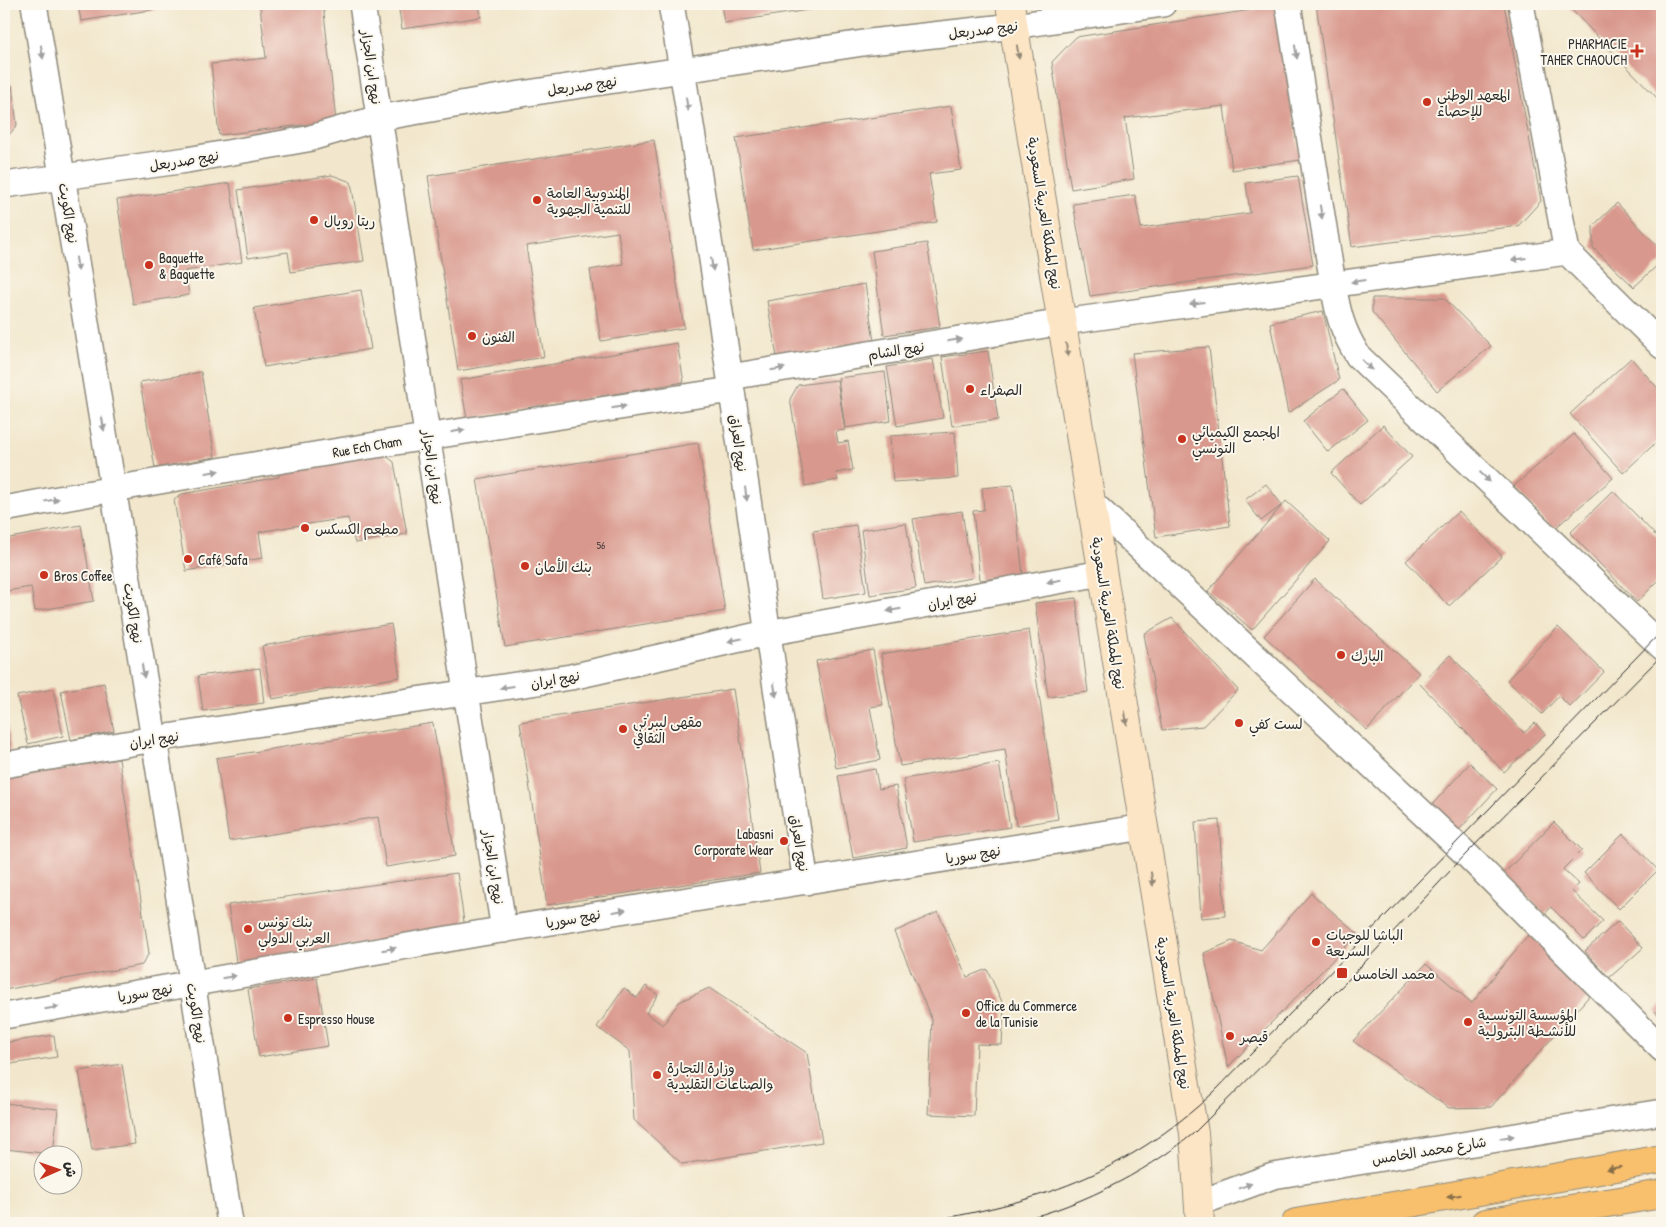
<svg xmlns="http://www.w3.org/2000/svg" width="1666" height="1227" font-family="'Patrick Hand','Playpen Sans Arabic',sans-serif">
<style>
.building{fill:#d9988d}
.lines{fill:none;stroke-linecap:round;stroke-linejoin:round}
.minor-casing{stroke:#8e897c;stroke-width:28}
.secondary-casing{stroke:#8e897c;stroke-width:30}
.primary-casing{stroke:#8e897c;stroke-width:30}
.minor{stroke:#fff;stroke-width:25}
.secondary{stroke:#fce5c4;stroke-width:28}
.primary{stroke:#f8bf6c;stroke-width:28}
.tram{stroke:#2b2b2b;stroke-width:1}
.oneway{fill:#a0a0a0}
.oneway2{fill:#948878}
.oneway3{fill:#876e48}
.poi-dot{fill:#c8321e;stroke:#fbf7ec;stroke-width:2}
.labels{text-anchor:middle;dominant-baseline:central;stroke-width:4;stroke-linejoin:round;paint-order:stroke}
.number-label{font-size:11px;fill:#564644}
.street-label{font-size:14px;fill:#2b2b2b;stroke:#fbf7ec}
.poi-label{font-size:14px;fill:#2b2b2b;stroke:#fbf7ec;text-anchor:start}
</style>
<rect width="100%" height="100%" fill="#fbf7ec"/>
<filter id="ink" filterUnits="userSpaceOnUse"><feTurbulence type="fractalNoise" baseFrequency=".02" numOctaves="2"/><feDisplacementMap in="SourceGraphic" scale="10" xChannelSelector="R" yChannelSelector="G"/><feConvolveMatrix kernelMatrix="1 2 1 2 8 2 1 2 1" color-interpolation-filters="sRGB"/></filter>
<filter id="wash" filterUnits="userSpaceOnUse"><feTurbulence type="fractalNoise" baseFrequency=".0096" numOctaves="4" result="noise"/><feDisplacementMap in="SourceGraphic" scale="20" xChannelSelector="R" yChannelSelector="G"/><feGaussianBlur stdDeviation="1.12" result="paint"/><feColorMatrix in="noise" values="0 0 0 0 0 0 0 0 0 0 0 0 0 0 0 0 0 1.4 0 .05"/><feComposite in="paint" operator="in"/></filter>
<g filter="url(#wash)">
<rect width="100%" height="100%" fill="#f2e7cc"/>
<g id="blocks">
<!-- building -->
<path class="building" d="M78,4H182V5L81,21Z
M277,4H323L336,121L219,135L211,64L266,58L260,6Z
M398,4H479L481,17L402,29Z
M721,4H841V5L724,23Z
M1316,4H1504L1541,201L1518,226L1352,247Z
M1566,4H1662V99L1660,101Z
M1277,6L1300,160L1232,170L1224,106L1125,118L1134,179L1071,189L1052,62L1076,37Z
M12,85L17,125L4,141V86Z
M951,106L961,170L929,174L937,222L753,250L736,138Z
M654,140L684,328L601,341L590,270L623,264L618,232L526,246L544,357L458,371L428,176Z
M332,175L351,182L364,261L291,272L288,252L248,258L238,190Z
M1298,176L1313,265L1090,296L1073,204L1135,195L1141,228L1250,213L1246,183Z
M230,183L242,262L185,271L189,295L133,304L117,200Z
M1617,203L1662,251V261L1634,287L1593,248V226Z
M927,243L940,327L884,335L872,251Z
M865,284L874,341L777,357L767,301Z
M361,290L371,349L264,367L254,308Z
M1372,298H1444L1491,346L1437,391L1372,312Z
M1323,311L1339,380L1288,413L1270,323Z
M677,343L684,382L467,419L460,380Z
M1209,347L1230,526L1156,537L1132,353Z
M988,351L998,420L952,426L942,357Z
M1631,358L1662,393V437L1623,473L1570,414Z
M933,359L943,418L897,426L887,367Z
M201,372L215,457L155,468L140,382Z
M885,372L891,421L845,428L838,378Z
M837,380L845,430L836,431L838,443L848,441L853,470L836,473L838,480L805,486L790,399L798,385Z
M1343,389L1368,420L1328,452L1303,421Z
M1383,425L1412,457L1360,505L1331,473Z
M955,432L958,478L893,482L890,436Z
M1574,434L1613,478L1553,530L1514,486Z
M698,443L725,611L505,647L477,479Z
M381,452L394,462L407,534L355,543L348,518L288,527L259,532L263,558L186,571L174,500L182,494L279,477V470Z
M1266,484L1282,505L1261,521L1245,500Z
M1013,485L1023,575L980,580L973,511L984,510L982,488Z
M1613,491L1662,542V577L1637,602L1570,533Z
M1286,501L1330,541L1252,630L1208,591Z
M962,511L972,578L924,586L913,519Z
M1459,511L1502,556L1449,606L1406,561Z
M906,523L916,588L870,595L861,530Z
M81,525L94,601L35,611L31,587L7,591L4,572V539Z
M856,525L866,592L823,599L813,531Z
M1315,579L1419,673L1367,730L1264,636Z
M1076,598L1088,692L1048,697L1035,603Z
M1172,618L1238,690L1203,726L1162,730L1144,634Z
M391,624L400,677L272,699L262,646Z
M1558,627L1604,672L1570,707L1559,696L1542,714L1507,680Z
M1029,630L1058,819L1016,826L1005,749L900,766L881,654Z
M873,650L883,705L870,707L880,760L836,768L816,661Z
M1450,655L1524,733L1535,723L1545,734L1504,772L1420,684Z
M260,668L264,703L203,711L198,676Z
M104,683L114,731L71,740L61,691Z
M53,689L63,736L28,744L17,696Z
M733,689L760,873L547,905L520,722Z
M4,706L11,750L4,751Z
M433,723L455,856L386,867L378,817L229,841L216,758Z
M119,759L149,953L142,965L4,990V778Z
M999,763L1010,827L913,842L903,779Z
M1470,763L1497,789L1457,832L1430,807Z
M875,769L879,789L896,786L907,848L853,858L838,776Z
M1219,820L1225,916L1201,918L1195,822Z
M1554,822L1582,850L1563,869L1579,884L1572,891L1603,921L1584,940L1551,907L1545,914L1504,873Z
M1623,834L1658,870L1619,909L1584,873Z
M457,873L465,929L236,962L228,905Z
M1311,893L1358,934L1228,1067L1204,953L1232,941L1261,950Z
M938,912L967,977L987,969L1004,1006L1002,1045L977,1044L974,1116L928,1114L932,1020L894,932Z
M1618,921L1643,948L1609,978L1585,951Z
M1529,934L1591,994L1491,1107L1449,1108L1353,1041L1426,964L1472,1003Z
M317,978L328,1046L259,1057L248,989Z
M646,986L658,995L646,1013L663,1025L679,1002L709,988L807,1053L822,1142L682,1164L634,1120L630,1051L597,1027L624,988L637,998Z
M1662,1004V1019L1655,1011Z
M54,1035L57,1057L4,1065V1043Z
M122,1064L135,1144L92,1150L79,1071Z
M4,1103L58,1109L53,1154L4,1149Z"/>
</g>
</g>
<g filter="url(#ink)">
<use href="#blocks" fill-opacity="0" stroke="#8e897c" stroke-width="1"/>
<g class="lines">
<!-- minor casing -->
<g class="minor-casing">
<path id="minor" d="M34,4L154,739L230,1223
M362,4L466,692L504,930
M671,4C721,296 759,589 806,882
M1288,4L1333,284C1338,314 1342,330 1358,356L1662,647
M1521,4L1567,252L1662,346
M4,185L187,160L307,139L379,118L495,98L870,42L1014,26L1163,4
M730,377L1063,322L1567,252
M1091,502L1466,854L1662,1049
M4,509C245,464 488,427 731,390
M4,765L154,739L571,677L767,633L1102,573
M4,1016L482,933L1144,827
M1199,1203L1273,1176L1662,1112"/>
</g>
<!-- secondary casing -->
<g class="secondary-casing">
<path id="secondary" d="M1010,4L1188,1098L1194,1133L1200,1223"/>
</g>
<!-- primary casing -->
<g class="primary-casing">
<path id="primary" d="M1296,1223L1662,1159
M1485,1223L1662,1194"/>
</g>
<!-- minor -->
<use href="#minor" class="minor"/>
<!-- secondary -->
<use href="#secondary" class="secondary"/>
<!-- primary -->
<use href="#primary" class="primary"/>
<!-- tram -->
<path class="tram" d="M917,1223C1037,1203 1124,1176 1215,1091L1662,631
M1007,1223C1071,1211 1144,1174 1194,1133L1348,980L1466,854L1662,655"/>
</g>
<!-- one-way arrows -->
<defs><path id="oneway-solid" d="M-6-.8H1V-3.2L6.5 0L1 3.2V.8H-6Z" transform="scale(1.25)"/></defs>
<g class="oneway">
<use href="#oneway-solid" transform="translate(42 52) rotate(81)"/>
<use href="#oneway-solid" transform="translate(1296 52) rotate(81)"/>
<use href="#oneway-solid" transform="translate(687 104) rotate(81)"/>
<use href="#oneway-solid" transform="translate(1321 212) rotate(81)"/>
<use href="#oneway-solid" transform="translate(1519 259) rotate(172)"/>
<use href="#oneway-solid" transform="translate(77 264) rotate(81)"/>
<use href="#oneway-solid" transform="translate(712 264) rotate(81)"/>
<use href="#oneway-solid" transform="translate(1358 281) rotate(172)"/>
<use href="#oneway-solid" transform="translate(1197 303) rotate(172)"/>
<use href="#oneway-solid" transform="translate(955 340) rotate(-9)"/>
<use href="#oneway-solid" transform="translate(1367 365) rotate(44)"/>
<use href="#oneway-solid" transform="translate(778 369) rotate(-9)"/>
<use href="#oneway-solid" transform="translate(619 407) rotate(-9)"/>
<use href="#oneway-solid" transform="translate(103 424) rotate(81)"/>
<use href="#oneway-solid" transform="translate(458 431) rotate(-9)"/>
<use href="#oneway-solid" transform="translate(212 472) rotate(-10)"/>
<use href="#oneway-solid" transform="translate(1485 477) rotate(44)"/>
<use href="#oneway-solid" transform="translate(746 494) rotate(82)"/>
<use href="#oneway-solid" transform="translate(52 500) rotate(-11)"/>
<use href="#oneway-solid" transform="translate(1054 581) rotate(170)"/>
<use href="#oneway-solid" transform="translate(894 610) rotate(170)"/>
<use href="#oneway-solid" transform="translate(735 640) rotate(168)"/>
<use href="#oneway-solid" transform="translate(143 671) rotate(81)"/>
<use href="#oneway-solid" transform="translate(507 687) rotate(172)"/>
<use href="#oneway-solid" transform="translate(775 690) rotate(81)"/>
<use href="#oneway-solid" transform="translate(619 911) rotate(-9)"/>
<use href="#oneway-solid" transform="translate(389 949) rotate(-10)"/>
<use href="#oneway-solid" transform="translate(229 977) rotate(-10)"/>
<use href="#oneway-solid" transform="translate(52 1008) rotate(-10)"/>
<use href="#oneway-solid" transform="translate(1507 1137) rotate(-9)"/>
<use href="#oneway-solid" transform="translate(1245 1186) rotate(-20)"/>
</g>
<g class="oneway2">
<use href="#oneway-solid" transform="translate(1018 52) rotate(81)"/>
<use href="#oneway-solid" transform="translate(1067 350) rotate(81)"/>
<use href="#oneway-solid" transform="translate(1126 718) rotate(81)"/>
<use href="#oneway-solid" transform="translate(1152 879) rotate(81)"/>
</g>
<g class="oneway3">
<use href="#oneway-solid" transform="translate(1614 1168) rotate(170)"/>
<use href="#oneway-solid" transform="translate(1454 1196) rotate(170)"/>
</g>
</g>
<!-- markers -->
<g class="poi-dot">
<path d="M1634.5 43.5h5v5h5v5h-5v5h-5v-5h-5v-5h5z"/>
<circle cx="1427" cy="102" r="5"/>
<circle cx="537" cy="200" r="5"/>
<circle cx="314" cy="220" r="5"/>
<circle cx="149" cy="265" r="5"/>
<circle cx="472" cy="336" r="5"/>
<circle cx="970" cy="389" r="5"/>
<circle cx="1182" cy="439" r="5"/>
<circle cx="305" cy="528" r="5"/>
<circle cx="188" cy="559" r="5"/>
<circle cx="525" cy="566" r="5"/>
<circle cx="44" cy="575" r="5"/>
<circle cx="1341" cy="655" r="5"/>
<circle cx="1239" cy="723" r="5"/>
<circle cx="623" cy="729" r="5"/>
<circle cx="784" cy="841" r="5"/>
<circle cx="248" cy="929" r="5"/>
<circle cx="1316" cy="942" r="5"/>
<rect x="1336" y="967" width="12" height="12" rx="2.5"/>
<circle cx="966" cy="1013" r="5"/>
<circle cx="288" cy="1018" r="5"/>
<circle cx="1468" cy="1022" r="5"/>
<circle cx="1230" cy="1036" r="5"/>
<circle cx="657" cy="1075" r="5"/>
</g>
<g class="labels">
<!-- number labels -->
<g class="number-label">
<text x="601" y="545">56</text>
</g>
<!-- street labels -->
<g class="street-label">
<text transform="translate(983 29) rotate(-7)">نهج صدربعل</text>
<text transform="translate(372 67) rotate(82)">نهج ابن الجزار</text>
<text transform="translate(582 85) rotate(-8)">نهج صدربعل</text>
<text transform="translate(184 160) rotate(-9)">نهج صدربعل</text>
<text transform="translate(69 213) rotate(81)">نهج الكويت</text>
<text transform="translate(1045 213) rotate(81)">نهج المملكة العربية السعودية</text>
<text transform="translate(896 350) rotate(-9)">نهج الشام</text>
<text transform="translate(739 443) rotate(82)">نهج العراق</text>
<text transform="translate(367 446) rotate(-10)">Rue Ech Cham</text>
<text transform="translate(433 467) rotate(82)">نهج ابن الجزار</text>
<text transform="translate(952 600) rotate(-10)">نهج ايران</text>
<text transform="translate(134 613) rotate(81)">نهج الكويت</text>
<text transform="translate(1109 613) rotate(81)">نهج المملكة العربية السعودية</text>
<text transform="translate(555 679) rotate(-10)">نهج ايران</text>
<text transform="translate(154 739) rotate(-9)">نهج ايران</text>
<text transform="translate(800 843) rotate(81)">نهج العراق</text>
<text transform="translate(973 854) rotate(-9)">نهج سوريا</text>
<text transform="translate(494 867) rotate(81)">نهج ابن الجزار</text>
<text transform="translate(573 918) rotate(-10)">نهج سوريا</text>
<text transform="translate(145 992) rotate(-10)">نهج سوريا</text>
<text transform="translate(197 1013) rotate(81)">نهج الكويت</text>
<text transform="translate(1174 1013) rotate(81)">نهج المملكة العربية السعودية</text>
<text transform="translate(1429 1150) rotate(-9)">شارع محمد الخامس</text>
</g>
<!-- poi labels -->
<g class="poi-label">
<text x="1627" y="43" text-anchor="end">PHARMACIE<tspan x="1627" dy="16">TAHER CHAOUCH</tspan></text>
<text x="1437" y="94">المعهد الوطني<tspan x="1437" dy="16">للإحصاء</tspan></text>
<text x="547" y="192">المندوبية العامة<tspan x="547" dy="16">للتنمية الجهوية</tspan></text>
<text x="324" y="220">ريتا رويال</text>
<text x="159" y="257">Baguette<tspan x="159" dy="16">&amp; Baguette</tspan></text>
<text x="482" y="336">الفنون</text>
<text x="980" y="389">الصفراء</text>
<text x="1192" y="431">المجمع الكيميائي<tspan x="1192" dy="16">التونسي</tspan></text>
<text x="315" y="528">مطعم الكسكس</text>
<text x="198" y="559">Café Safa</text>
<text x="535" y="566">بنك الأمان</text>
<text x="54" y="575">Bros Coffee</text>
<text x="1351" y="655">البارك</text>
<text x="633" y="721">مقهى ليبر'تي<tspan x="633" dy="16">الثقافي</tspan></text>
<text x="1249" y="723">لست كفي</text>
<text x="774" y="833" text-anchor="end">Labasni<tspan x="774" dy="16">Corporate Wear</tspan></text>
<text x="258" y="921">بنك تونس<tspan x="258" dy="16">العربي الدولي</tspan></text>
<text x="1326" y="934">الباشا للوجبات<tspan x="1326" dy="16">السريعة</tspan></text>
<text x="1353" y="973">محمد الخامس</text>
<text x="976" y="1005">Office du Commerce<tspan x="976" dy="16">de la Tunisie</tspan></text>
<text x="1478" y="1014">المؤسسة التونسـية<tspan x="1478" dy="16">للأنشـطة البترولـية</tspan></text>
<text x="298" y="1018">Espresso House</text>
<text x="1240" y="1036">قيصر</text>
<text x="667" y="1067">وزارة التجارة<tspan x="667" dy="16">والصناعات التقليدية</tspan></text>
</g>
</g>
<!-- margin -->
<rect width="1666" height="1227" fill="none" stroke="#fbf7ec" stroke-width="20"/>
<!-- north arrow -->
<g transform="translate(58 1170) rotate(88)"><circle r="24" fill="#fbf7ec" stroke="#a8a59f"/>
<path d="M0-4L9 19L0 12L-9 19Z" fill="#c8321e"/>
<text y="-8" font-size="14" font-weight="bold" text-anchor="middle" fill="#2b2b2b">ش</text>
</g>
</svg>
